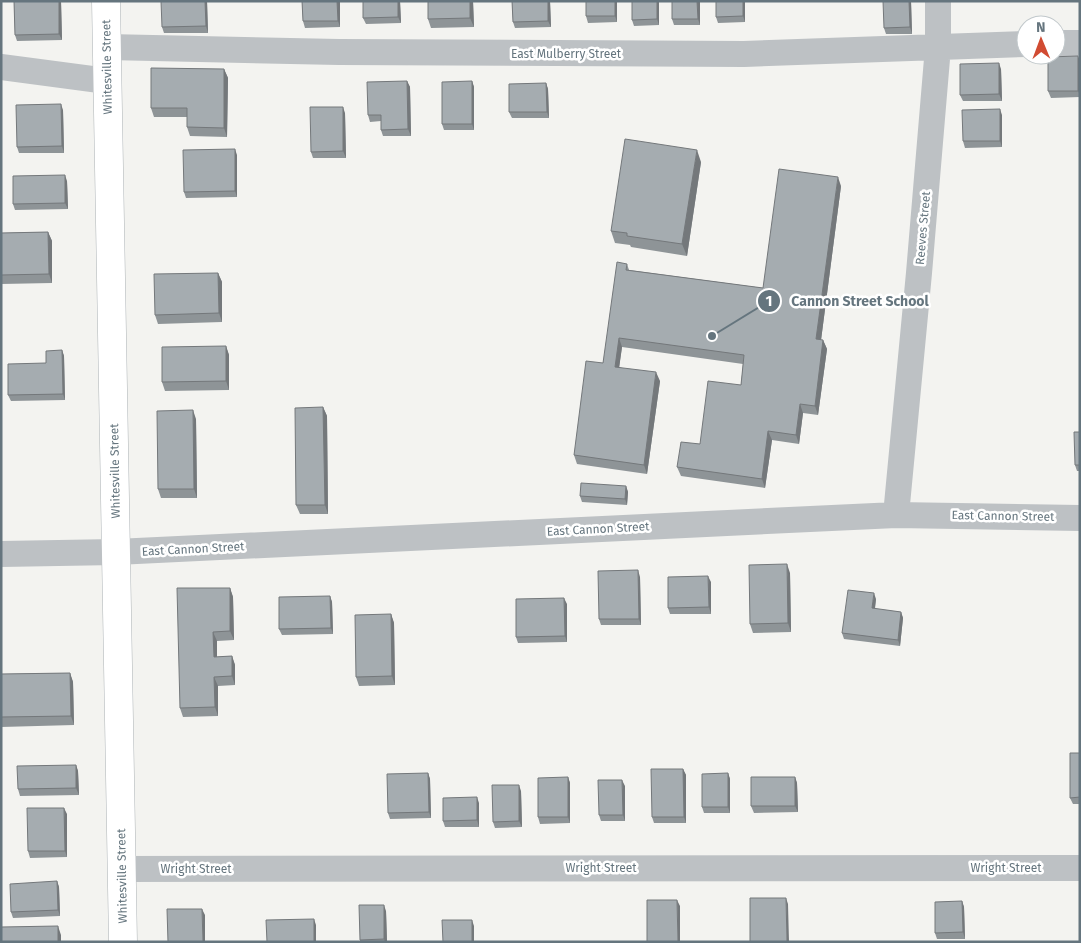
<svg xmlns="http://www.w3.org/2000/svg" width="1081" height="943" font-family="'Fira Sans',sans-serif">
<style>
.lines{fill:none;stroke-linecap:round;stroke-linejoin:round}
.secondary-casing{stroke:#adb3b6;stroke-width:29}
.street{stroke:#bdc1c4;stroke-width:26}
.secondary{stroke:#fff;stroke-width:28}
.wall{fill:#8e9497}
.shaded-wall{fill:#74787b}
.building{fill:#a5acb0;stroke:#74787b}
.labels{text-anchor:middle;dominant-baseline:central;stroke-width:5;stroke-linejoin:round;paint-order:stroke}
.street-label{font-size:12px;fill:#65757e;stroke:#fff}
.leader{fill:none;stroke:#65757e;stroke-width:2}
.callout-dot{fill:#65757e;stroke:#fff;stroke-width:2}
.mark-label{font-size:15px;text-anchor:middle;font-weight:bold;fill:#fff}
.callout-label{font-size:14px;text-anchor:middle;font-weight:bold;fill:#65757e;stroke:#fff;stroke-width:5;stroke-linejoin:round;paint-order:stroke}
</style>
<rect width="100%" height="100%" fill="#f3f3f0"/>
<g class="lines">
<!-- secondary casing -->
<g class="secondary-casing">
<path id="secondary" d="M106,1L123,942"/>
</g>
<!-- street -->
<path class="street" d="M1056,43H1080
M107,47L339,52L744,54L1026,44
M1,67L107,81
M896,515L919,273L938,47V1
M1,554L116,552L896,515L1080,518
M122,869L1080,868"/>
<!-- secondary -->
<use href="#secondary" class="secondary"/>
</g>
<!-- wall -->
<path class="wall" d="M14,1H61L62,40L17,41L15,35Z
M207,1L208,33H164L162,27Z
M302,1H340V27L305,28L303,21Z
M363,1H400L401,23L366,24L363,18Z
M428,1H473L474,27L431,28L428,19Z
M512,1H550L551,27L515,28L513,22Z
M617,1V22L588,23L586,16Z
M659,1V25L634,26L632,20Z
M700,1V25H674L672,19Z
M745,1V22L718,23L716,17Z
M911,1L912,34H886L884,28Z
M1078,56L1080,62V97L1051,98L1048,91Z
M224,69L228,78L227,137L190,136L187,127V117H154L151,108Z
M1001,69L1002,101H963L960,95Z
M407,81L410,87L411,136H383L381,130V121L370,122L368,115Z
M472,81L474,87V130H444L442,124Z
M546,83L548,89L549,118H512L509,112Z
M63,110L64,153H19L17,147Z
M345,113L346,158H313L311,152Z
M1002,115V147L965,148L963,141Z
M237,155V197L186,198L184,192Z
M701,162L687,256L631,247L630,245L615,243L611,231Z
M67,181L68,209L15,210L13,204Z
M841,186L821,340H823L827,349L818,415L803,413L799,444L772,440L765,488L681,476L677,467L700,444L741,385L743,364L622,347L619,367L660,381L647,474L577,464L574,455L603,363L627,264L629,270L763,288Z
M48,232L52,241V283L1,284V233Z
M218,273L222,282V322L158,324L155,315Z
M226,346L229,355V390L165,391L162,382Z
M62,350L64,356L65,400L11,401L8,395Z
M323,407L327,416L328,514H300L296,505Z
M196,419L197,498H161L158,489Z
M1080,432V471H1077L1075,465Z
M626,486L628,492L627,505L582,502L580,496Z
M790,573L791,632L753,633L750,624Z
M640,577L641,625H601L599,619Z
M711,582V614H670L668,608Z
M230,588L233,597L234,640L217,641V657L232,656L235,665V685L218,686V716L183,717L180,708Z
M330,596L332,602L333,634L282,635L279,629Z
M876,599L875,609L901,612L903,618L900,646L844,639L842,633Z
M567,604V642L518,643L516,637Z
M391,614L394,623L395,685L359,686L356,677Z
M70,673L73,682L74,725L1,727V674Z
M1080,753V804H1073L1070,798Z
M76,765L78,771L79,795L20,796L18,789Z
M683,769L686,775V823H654L652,817Z
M428,773L430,779L431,818L390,819L388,813Z
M728,773L730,779V813H704L702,807Z
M568,777L570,783V823L540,824L538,817Z
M795,777L797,783L798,812L754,813L751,806Z
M625,786V821H601L599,815Z
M521,791L522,827L495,828L493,822Z
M479,803V827H445L443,821Z
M67,814V857L30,858L28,851Z
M57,881L59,887L60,916L13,918L11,912Z
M962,901L964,907L965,939H937L935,933Z
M386,911L387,942H360V940Z"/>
<!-- shaded-wall -->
<path class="shaded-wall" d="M59,1H61L62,40L59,34Z
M205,1H207L208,33L206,26Z
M337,1H340V27L338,21Z
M398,1H400L401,23L398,17Z
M470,1H473L474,27L470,18Z
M548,1H550L551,27L548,21Z
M615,1H617V22L615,16Z
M657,1H659V25L657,19Z
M697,1H700V25L698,19Z
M743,1H745V22L743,16Z
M909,1H911L912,34L910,27Z
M1078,56L1080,62V95L1078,91Z
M999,63L1001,69L1002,101L999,94Z
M224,69L228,78L227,137L224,128Z
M407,81L410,87L411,136L408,129Z
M472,81L474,87V130L472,124Z
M546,83L548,89L549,118L547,112Z
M61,104L63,110L64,153L62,146Z
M343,107L345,113L346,158L343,151Z
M1000,109L1002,115V147L1000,141Z
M235,149L237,155V197L235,191Z
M697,150L701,162L687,256L682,244Z
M65,175L67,181L68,209L65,203Z
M838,177L841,186L820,348L816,339Z
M48,232L52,241V283L49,274Z
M218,273L222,282V322L219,313Z
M619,338L622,347L618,376L615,367Z
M823,340L827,349L818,415L815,406Z
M226,346L229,355V390L226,381Z
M62,350L64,356L65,400L63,394Z
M656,372L660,381L647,474L644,465Z
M800,404L803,413L799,444L796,435Z
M323,407L327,416L328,514L325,505Z
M193,410L196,419L197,498L194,489Z
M768,431L772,440L765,488L762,479Z
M626,486L628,492L627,505L625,499Z
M787,564L790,573L791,632L788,623Z
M638,570L640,577L641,625L639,619Z
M708,576L711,582V614L709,607Z
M230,588L233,597L234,640L230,631Z
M874,593L876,599L874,614L872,608Z
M330,596L332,602L333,634L331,628Z
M564,598L567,604V642L565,636Z
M901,612L903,618L900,646L898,640Z
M391,614L394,623L395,685L392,676Z
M213,632L217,641V666L214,657Z
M232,656L235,665V685L232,676Z
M70,673L73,682L74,725L71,716Z
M214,677L218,686V716L215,707Z
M76,765L78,771L79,795L76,788Z
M683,769L686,775V823L684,817Z
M428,773L430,779L431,818L429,812Z
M728,773L730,779V813L728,807Z
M568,777L570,783V823L568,817Z
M795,777L797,783L798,812L795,806Z
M622,780L625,786V821L623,815Z
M519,785L521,791L522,827L519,821Z
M477,797L479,803V827L477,820Z
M64,808L67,814V857L65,851Z
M57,881L59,887L60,916L58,910Z
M786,898L788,904L789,942H787Z
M677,900L680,906V942H678Z
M962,901L964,907L965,939L963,932Z
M384,905L386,911L387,942H385L384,939Z
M202,909L205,915V942H203Z
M314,919L316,925V942H314Z
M472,920L474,926V942H472Z
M58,926L61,935V942H58Z"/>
<!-- building -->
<path class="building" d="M14,1H59V34L15,35Z
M161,1H205L206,26L162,27Z
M302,1H337L338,21H303Z
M363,1H398V17L363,18Z
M428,1H470V18L428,19Z
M512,1H548V21L513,22Z
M586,1H615V16H586Z
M632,1H657V19L632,20Z
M672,1H697L698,19H672Z
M716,1H743V16L716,17Z
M883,1H909L910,27L884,28Z
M1078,56V91H1048V57Z
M999,63V94L960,95V64Z
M151,68L224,69V128L187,127V108H151Z
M407,81L408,129L381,130V115H368L367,82Z
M472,81V124H442V82Z
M546,83L547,112H509V84Z
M61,104L62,146L17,147L16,105Z
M310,107H343V151L311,152Z
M1000,109V141H963L962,110Z
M625,139L697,150L682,244L627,236V233L611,231Z
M235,149V191L184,192L183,150Z
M779,169L838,177L816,339L823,340L815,406L800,404L796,435L768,431L762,479L677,467L681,442L700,444L708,381L741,385L744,355L619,338L615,367L656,372L644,465L574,455L586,361L603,363L617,262L627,264L626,270L763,288Z
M65,175V203L13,204V176Z
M48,232L49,274L1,275V233Z
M218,273L219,313L155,315L154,274Z
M226,346V381L162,382V347Z
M62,350L63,394L8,395V364L46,363V351Z
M323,407L325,505H296L295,408Z
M193,410L194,489H158L157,411Z
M1074,432H1080V465H1075Z
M581,483L626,486L625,499L580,496Z
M787,564L788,623L750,624L749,565Z
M638,570L639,619H599L598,571Z
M708,576L709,607L668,608V577Z
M177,588H230V631L213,632L214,657L232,656V676L214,677L215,707L180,708Z
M848,590L874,593L872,608L901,612L898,640L842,633Z
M330,596L331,628L279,629V597Z
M564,598L565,636L516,637V599Z
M391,614L392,676L356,677L355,615Z
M70,673L71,716L1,717V674Z
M1070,753H1080V797L1070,798Z
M76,765V788L18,789L17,766Z
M651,769H683L684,817H652Z
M428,773L429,812L388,813L387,774Z
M728,773V807H702V774Z
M568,777V817H538V778Z
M751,777H795V806H751Z
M598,780H622L623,815H599Z
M492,785H519V821L493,822Z
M477,797V820L443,821V798Z
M27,808H64L65,851H28Z
M57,881L58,910L11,912L10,884Z
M750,898H786L787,942H750Z
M647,900H677L678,942H647Z
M962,901L963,932L935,933V902Z
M359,905H384V939L360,940Z
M167,909H202L203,942H168Z
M314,919V942H267L266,920Z
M442,920H472V942H443Z
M58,926V942H1V927Z"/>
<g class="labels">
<!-- street labels -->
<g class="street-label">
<text x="566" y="54">East Mulberry Street</text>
<text transform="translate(107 67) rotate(-91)">Whitesville Street</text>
<text transform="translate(923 228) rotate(-85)">Reeves Street</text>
<text transform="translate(115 471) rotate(-91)">Whitesville Street</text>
<text transform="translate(1003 516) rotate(1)">East Cannon Street</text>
<text transform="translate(598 529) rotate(-3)">East Cannon Street</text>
<text transform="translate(193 549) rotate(-3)">East Cannon Street</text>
<text x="601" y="868">Wright Street</text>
<text x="1006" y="868">Wright Street</text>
<text x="196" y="869">Wright Street</text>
<text transform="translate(122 876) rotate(-91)">Whitesville Street</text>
</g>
</g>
<!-- callouts -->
<path class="leader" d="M712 336L769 301"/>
<g class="callout-dot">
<circle cx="712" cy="336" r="5"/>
<circle cx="769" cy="301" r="12"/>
</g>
<g class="mark-label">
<text x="769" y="306">1</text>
</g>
<g class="callout-label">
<text x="860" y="306">Cannon Street School</text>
</g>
<!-- border -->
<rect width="1081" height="943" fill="none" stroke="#65757e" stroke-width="5"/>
<!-- north arrow -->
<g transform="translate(1041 40) rotate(359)"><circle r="24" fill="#ffffff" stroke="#c1c8cb"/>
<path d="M0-4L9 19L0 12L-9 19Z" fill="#d14b32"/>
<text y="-8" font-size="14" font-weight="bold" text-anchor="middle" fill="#65757e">N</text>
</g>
</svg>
